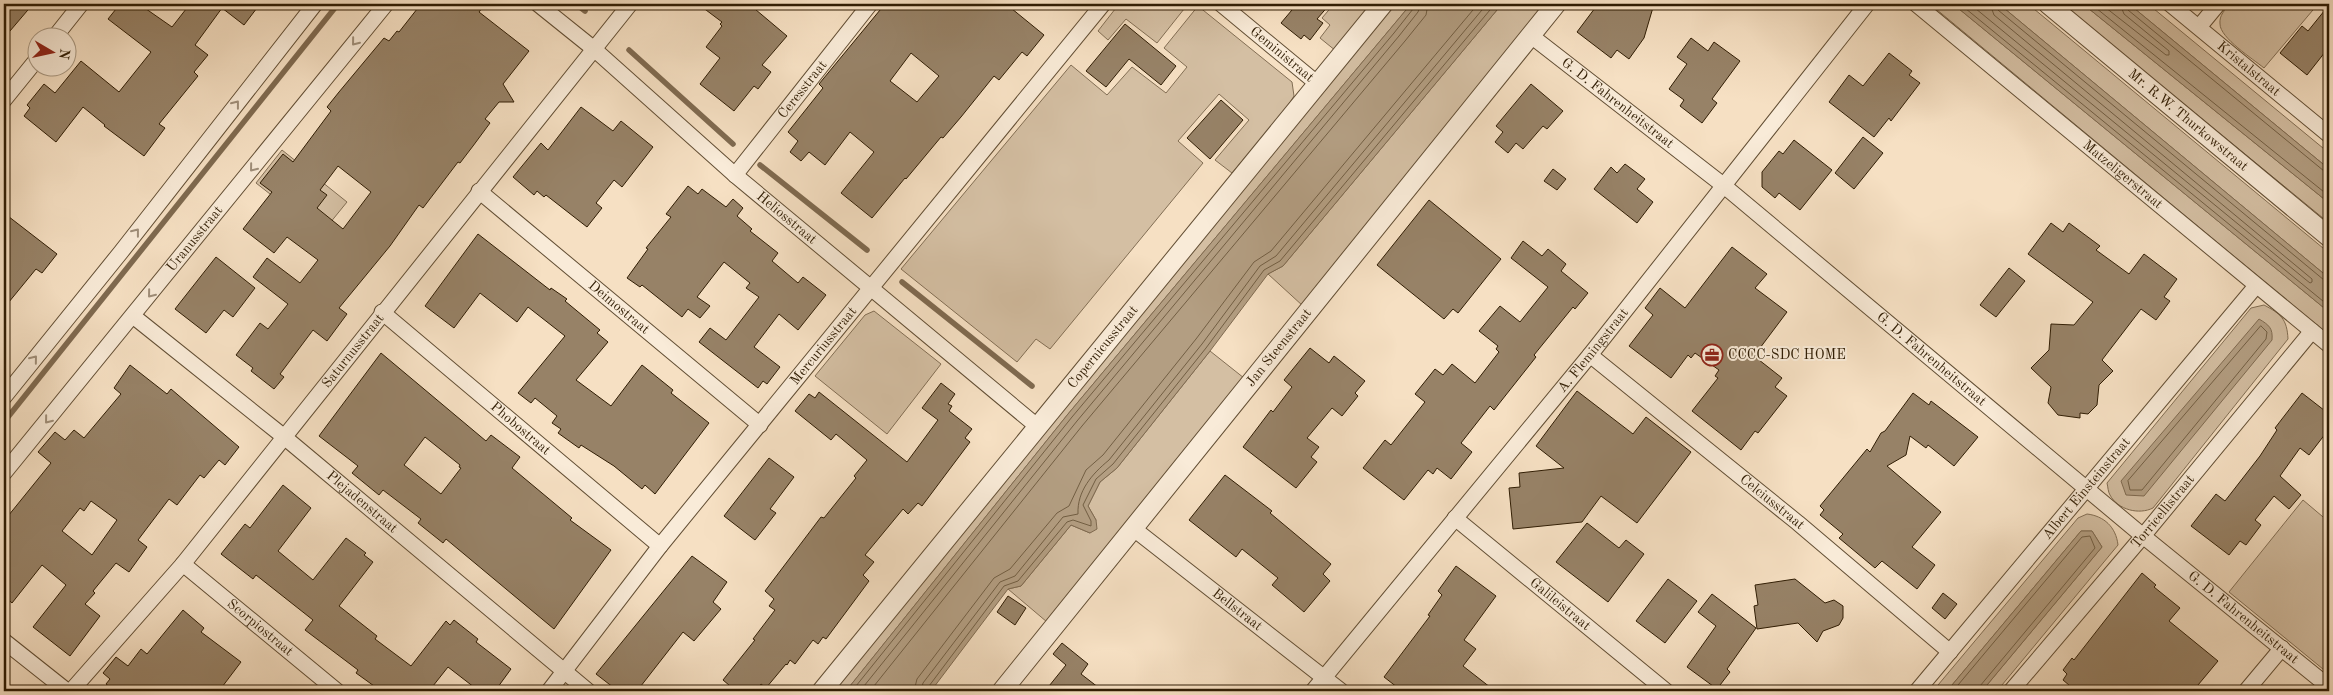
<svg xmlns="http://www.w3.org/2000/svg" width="2333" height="695" font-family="'Old Standard TT',serif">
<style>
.green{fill:#d4bfa3;stroke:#826e54}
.water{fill:#b39e82;stroke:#7f6a50}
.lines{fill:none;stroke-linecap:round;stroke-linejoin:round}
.shore{stroke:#725e43;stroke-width:1}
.stream{stroke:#7f6a50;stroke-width:5.5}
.building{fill:#978267;stroke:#301d04;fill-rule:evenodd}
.minor-casing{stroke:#624e34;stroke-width:17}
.tertiary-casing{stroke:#624e34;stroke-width:21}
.minor{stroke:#f9ebd8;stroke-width:15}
.tertiary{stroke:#f9ebd8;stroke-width:19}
.oneway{stroke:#9f8e79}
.labels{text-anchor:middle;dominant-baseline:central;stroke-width:4;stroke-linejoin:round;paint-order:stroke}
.street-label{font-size:14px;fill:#301d04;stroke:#f9ebd8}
.poi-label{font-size:14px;fill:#301d04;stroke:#f9ebd8;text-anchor:start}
</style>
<rect width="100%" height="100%" fill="#f6e0c3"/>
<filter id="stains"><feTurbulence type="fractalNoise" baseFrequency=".004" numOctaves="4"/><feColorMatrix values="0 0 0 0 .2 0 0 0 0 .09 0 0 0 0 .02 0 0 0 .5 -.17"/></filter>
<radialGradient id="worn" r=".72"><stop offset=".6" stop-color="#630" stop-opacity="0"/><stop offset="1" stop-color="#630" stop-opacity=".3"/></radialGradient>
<!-- green -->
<path class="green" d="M1119,4H1188L1157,43L1126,19L1108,40L1098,31Z
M1334,4H1373L1336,51L1320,38L1330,25L1322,18Z
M1394,4H1411L1068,414L846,691H829Z
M1502,4H1549L1303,306L1268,274L1283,266Z
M1930,4H1953L2329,312V335Z
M1999,4H2028L2329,253V278Z
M2062,4H2083L2329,203V223Z
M2129,4H2148L2329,153V169Z
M2230,4H2318L2264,68C2253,59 2220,38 2220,24C2219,15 2225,10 2230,4Z
M1198,6L1292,82L1294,96L1285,110L1232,173L1215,160L1249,120L1219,94L1178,141L1203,163L1050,349L1036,339L1017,362L901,269L1071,65L1107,95L1132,67L1166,93L1187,67L1164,48Z
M282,150L347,202L321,234L256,183Z
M2264,305C2281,314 2287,319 2288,339L2153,508C2139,515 2118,510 2110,495C2108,492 2108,487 2107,483L2251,308Z
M874,311L941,364L887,434L815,376L865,315Z
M1210,351L1244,378L1047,622L1008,589L1021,586L1071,525L1090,533L1096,520L1088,506L1100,482L1117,468Z
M2303,500L2329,522V674L2229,592Z
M2087,514C2104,516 2116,527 2118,545L1997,691H1982L2102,547L2092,531H2081L1947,691H1933L2078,518Z"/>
<!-- water -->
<path class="water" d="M1411,4H1502L1283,266L1268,274L1210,351L1117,468L1100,482L1088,506L1096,520L1097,529L1090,533L1071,525L1021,586L1008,589L931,691H846L1068,414Z
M1953,4H1999L2329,278V312Z
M2083,4H2129L2329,169V203Z
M2259,319C2269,325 2273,328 2272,340L2144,496L2126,495L2121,481Z
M2081,531H2092L2102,547L1982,691H1947Z"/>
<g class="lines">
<!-- shore -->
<path class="shore" d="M1960,4L2329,306
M1970,4L2305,279L2310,283L2312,282V279L1994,15L1990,4
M1996,4L1998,10L2324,280L2329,282
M2091,4L2329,196
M2101,4L2166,55H2169V51L2124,14L2120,4
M2126,4L2128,10L2324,171L2329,172
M2261,326L2267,332L2266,339L2142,490H2130L2128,481Z
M852,691L1072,417L1394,33L1413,9L1414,4
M860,691L1077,421L1399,36L1418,12L1421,4
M870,691L1082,426L1405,41L1426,15L1428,4
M914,691L917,679L994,578L1010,569L1057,513L1069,506L1086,470L1103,455L1196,339L1254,262L1271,251L1478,4
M921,691L923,683L1000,582L1015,576L1063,517L1078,514C1077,491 1092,474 1109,460L1202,344L1260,266L1276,256L1487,4
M927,691L929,686L1004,586L1018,581L1067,522L1073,520L1091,526V521L1083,505L1096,479L1113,464L1206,348L1264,270L1280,261L1495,4
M1953,691L2082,537L2090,536L2095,548L1980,686L1979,691"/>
<!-- stream -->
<path class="stream" d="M576,4L585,11
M629,50L733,144
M760,165L867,250
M902,282L1032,386
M4,422L338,4"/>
</g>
<!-- building -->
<path class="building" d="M4,4H33L4,38Z
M120,4H139L172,27L190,4H260L244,25L222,8L195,45L208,55L194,72L198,76L159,124L165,128L144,156L104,126L105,125L83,107L56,142L24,116L30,108L27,105L44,84L55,93L81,61L119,92L151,52L108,19Z
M421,4H485L479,12L529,51L503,84L514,102H499L485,119L490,123L473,146L460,163L458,162L423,208L419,205L390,246L339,308L347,314L327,341L313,330L280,374L284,377L274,389L251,371L253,368L236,355L260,323L268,329L288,304L253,277L267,258L300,283L318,260L287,237L274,253L243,229L272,192L260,183L283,154L293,162L331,111L327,107L339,92L384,38L389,41L397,31L399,32ZM338,166L371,192L343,229L317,208L327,195L320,190Z
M698,4H749L787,36L762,65L771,72L758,89L754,86L734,111L700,84L720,58L706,47L722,26L720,24L722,22Z
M885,4H1006L1044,35L1027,56L1022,52L999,80L994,76L961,117L943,138L941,137L906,179L905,178L872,218L841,193L874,152L850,132L825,165L809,152L801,161L790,152L798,141L788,132L823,88L819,84ZM911,53L939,76L917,102L890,81Z
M1297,4H1330L1317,19L1323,23L1310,40L1304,35L1301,39L1281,23Z
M1598,4H1654L1644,38L1629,59L1617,50L1611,58L1577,32Z
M2329,5V47L2307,75L2280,53L2302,26L2308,31Z
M1125,24L1176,66L1161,85L1129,59L1106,87L1086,71Z
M1691,38L1708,51L1714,42L1740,61L1712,99L1717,103L1702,123L1680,106L1684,100L1669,89L1687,64L1677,57Z
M1889,53L1912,71L1909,75L1920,83L1891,121L1889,118L1874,137L1829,102L1849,75L1863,86Z
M1531,84L1563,111L1547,129L1543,126L1523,149L1516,143L1508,153L1495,142L1503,132L1496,126Z
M1221,100L1243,120L1210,159L1187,138Z
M581,107L613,131L621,121L653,147L622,187L614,180L596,203L602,208L587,227L546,195L544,197L537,191L534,195L513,177L541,143L548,150Z
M1863,137L1883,153L1854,189L1835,173Z
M1794,140L1832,170L1800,210L1779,193L1775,198L1762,187V172L1779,151L1783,154Z
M1625,164L1645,179L1637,189L1653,202L1637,223L1594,189L1611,167L1617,173Z
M1553,169L1566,179L1557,190L1544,181Z
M688,186L698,194L702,189L726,207L733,199L743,208L737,216L752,229L750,231L778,253L772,261L798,283L803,277L826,295L798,330L779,314L754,347L780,367L767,384L763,381L758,388L699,342L710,328L726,340L759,297L746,288L750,283L724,262L697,297L710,306L700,318L688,309L682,317L642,285L640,287L627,278L648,249L646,248L671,217L666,214Z
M1429,200L1501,259L1458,313L1453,309L1444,319L1377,265Z
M4,213L57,254L42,273L36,269L4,308Z
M2051,223L2063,232L2069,223L2100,246L2096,250L2129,274L2144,254L2177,279L2164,297L2170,301L2156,320L2141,309L2102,360L2113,371L2099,385L2097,405L2088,414L2080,413V418L2058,415L2048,403L2051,387L2031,368L2049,350L2051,324L2074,325L2093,302L2028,254Z
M478,234L550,290L551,288L567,299L565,301L600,330L597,333L608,342L576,380L611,406L642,365L673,390L671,393L709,423L655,494L645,485L642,489L614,466L581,445L579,448L558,433L561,429L552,423L557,416L535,398L531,403L518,393L565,336L528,307L517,322L480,293L454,328L425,306Z
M1523,241L1542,256L1548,249L1566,264L1561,271L1588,293L1575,309L1573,307L1534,355L1536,357L1494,410L1490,406L1461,443L1472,452L1451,479L1437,468L1433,474L1428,470L1404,500L1363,468L1385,440L1391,445L1425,402L1415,394L1435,369L1443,375L1452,364L1475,383L1499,352L1496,349L1498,346L1479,331L1500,306L1520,322L1548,287L1511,258Z
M1732,247L1767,274L1755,288L1787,312L1754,356L1782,378L1775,387L1787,396L1758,433L1755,431L1741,450L1692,411L1718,378L1715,376L1719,370L1695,353L1691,358L1688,355L1671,378L1629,346L1653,315L1645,308L1660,288L1685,308Z
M216,257L255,288L233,317L224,310L206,333L175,309Z
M2009,268L2025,281L1996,317L1980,305Z
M1310,348L1329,363L1334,356L1365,381L1355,393L1358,396L1342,416L1332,408L1307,438L1319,447L1311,457L1317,462L1296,488L1243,447L1271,410L1273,412L1292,387L1284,380Z
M381,353L486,441L491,435L520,457L512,468L572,518L570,520L611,550L554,629L446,539L443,543L418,523L421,519L383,490L379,495L352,473L358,466L319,436ZM425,437L460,465L459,467L461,468L441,494L404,465Z
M130,365L167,394L171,389L239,447L225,465L219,460L204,478L200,475L177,505L169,499L138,540L147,547L129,572L116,563L93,591L95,593L85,604L100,616L70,656L33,627L66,585L42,565L12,603L4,596V521L51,463L38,452L55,432L65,440L74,430L84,438L121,394L114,388ZM91,501L117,520L92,555L62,531L80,508L84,511Z
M941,383L955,394L948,404L952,406L949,411L972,429L965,438L970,442L922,506L918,503L908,514L903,509L865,555L874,562L863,575L869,581L826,639L823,637L818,644L813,640L795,664L790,660L787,665L786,664L766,688L761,684L756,691H736L723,680L755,640L753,639L775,610L769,606L774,599L765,591L821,517L824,518L856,478L854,476L867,460L836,434L831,440L795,411L809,394L815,398L819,392L907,462L938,420L922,408Z
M1577,391L1633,434L1646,417L1691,452L1637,523L1601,496L1582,522L1513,529L1509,488L1520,487L1519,473L1564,468L1536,446Z
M1913,393L1929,405L1931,401L1978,437L1954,466L1928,445L1926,448L1910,436L1906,455L1887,466L1941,512L1912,547L1935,565L1917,589L1882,561L1875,568L1839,538L1843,534L1820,515L1824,510L1820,506L1867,449L1870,452L1881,433L1885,431Z
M2302,393L2329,414V429L2309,455L2300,448L2280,476L2301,495L2289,509L2274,496L2255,520L2261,525L2246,545L2240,541L2229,555L2191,526L2216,494L2225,501L2260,456L2277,430L2275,428Z
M769,458L794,477L770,509L776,513L755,540L724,516Z
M1225,475L1272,511L1270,513L1331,564L1323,574L1330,581L1304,612L1272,585L1278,578L1242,549L1236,557L1189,520Z
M283,485L311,508L278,551L313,580L346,538L366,553L364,555L373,562L339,606L377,636L375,639L411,666L446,621L450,625L454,620L478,639L476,642L511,669L495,691H479L448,667L429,691H381L356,673L358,670L305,630L313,620L256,575L253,579L221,554L245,524L250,528Z
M1587,523L1619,548L1626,540L1644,554L1608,602L1556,562Z
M692,556L727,582L713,602L721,609L694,641L683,632L637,691H618L596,674Z
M1456,566L1496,596L1464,640L1476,649L1463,666L1495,691H1402L1384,677L1430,616L1428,615L1442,595L1438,591Z
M2142,573L2156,585L2154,587L2180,608L2169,621L2218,661L2193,691H2076L2063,680L2067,674L2063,670L2072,658L2074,660Z
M1668,579L1697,601L1665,643L1636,621Z
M1795,579L1825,603L1834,600L1843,606V618L1839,625L1823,631L1817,642L1798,623L1757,629L1754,606L1758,605L1755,585Z
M1943,593L1957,604L1945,619L1932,608Z
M1712,594L1756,628L1727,669L1730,672L1717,689L1687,667L1716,626L1698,612Z
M1008,596L1026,608L1015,625L997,612Z
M183,610L204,628L201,632L241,662L219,691H115L106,684L110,679L103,673L116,657L128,666L141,649L147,654Z
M1062,643L1088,664L1081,674L1103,691H1045L1066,665L1053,654Z"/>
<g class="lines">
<!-- minor casing -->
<g class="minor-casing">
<g id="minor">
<path id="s1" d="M538,4L594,49L735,175L1038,427"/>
<path id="s2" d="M1221,4L1319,85"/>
<path id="s3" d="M1916,4L2329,345"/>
<path id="s4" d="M2170,4L2329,135"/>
<path d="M2199,27L2218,4"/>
<path id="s5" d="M1530,35L1723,185L2143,536L2329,687"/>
<path d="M54,38L81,4"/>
<path d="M4,100L38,58"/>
<path id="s6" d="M735,175L870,4"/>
<path id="s7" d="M479,191L760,425"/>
<path id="s8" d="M382,312L660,546"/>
<path id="s9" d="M133,316L283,436L588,691"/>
<path id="s10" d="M1590,355L1798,523L1950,652"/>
<path d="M4,397L121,252L315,4"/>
<path id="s11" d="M4,473L386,4"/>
<path id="s12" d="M1455,518L1666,691"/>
<path id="s13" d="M1134,529L1341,691"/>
<path id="s14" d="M183,564L337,691"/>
<path d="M4,641L67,691"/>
<path id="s15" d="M71,691L183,564L630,4"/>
<path id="s16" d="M549,691L660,546L1103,4"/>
<path id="s17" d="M1313,691L1590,355L1867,4"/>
<path id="s18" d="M1917,691L2256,286"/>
<path id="s19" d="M2011,691L2143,536L2312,331"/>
<path d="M2246,691L2282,648"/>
</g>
</g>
<!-- tertiary casing -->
<g class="tertiary-casing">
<g id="tertiary">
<path id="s20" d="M2048,4L2329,237"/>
<path id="s21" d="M822,691L1383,4"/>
<path id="s22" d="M1002,691L1556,4"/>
</g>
</g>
<!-- minor -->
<use href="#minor" class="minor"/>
<!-- tertiary -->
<use href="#tertiary" class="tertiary"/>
</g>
<!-- one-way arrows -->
<defs><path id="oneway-chevron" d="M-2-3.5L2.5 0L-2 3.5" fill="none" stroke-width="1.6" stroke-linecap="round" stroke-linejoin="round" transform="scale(1.25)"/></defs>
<g class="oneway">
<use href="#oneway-chevron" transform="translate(355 42) rotate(129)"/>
<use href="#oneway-chevron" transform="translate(236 104) rotate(-52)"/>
<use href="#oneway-chevron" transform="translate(253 168) rotate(129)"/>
<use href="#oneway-chevron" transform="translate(136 232) rotate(-52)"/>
<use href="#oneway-chevron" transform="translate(151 294) rotate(129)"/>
<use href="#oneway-chevron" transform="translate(34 359) rotate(-51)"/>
<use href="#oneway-chevron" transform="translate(48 420) rotate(129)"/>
</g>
<!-- icons -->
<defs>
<g id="office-ring" transform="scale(1.125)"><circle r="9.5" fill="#f9ebd8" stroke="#8f2418" stroke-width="1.5"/><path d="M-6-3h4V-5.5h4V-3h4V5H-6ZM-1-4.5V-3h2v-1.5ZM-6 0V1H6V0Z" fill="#8f2418"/></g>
</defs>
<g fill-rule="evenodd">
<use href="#office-ring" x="1712" y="355"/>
</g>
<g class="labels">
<!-- street labels -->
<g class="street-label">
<text stroke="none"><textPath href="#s2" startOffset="79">Geministraat</textPath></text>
<text stroke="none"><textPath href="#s4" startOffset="102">Kristalstraat</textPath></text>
<text stroke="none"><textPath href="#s6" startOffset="109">Ceresstraat</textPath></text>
<text stroke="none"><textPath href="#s5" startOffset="111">G. D. Fahrenheitstraat</textPath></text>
<text stroke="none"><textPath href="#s20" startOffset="182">Mr. R.W. Thurkowstraat</textPath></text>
<text stroke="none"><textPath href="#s3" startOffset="268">Matzeligerstraat</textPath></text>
<text stroke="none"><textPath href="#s1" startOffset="328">Heliosstraat</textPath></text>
<text stroke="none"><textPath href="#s11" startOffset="302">Uranusstraat</textPath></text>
<text stroke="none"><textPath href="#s7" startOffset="182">Deimostraat</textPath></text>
<text stroke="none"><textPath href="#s16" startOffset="441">Mercuriusstraat</textPath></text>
<text stroke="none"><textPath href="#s21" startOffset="444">Copernicusstraat</textPath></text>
<text stroke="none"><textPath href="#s22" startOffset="441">Jan Steenstraat</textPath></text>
<text stroke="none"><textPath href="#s15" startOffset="442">Saturnusstraat</textPath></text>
<text stroke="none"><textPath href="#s17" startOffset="441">A. Flemingstraat</textPath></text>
<text stroke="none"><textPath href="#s5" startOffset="516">G. D. Fahrenheitstraat</textPath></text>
<text stroke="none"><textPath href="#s8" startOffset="181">Phobostraat</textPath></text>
<text stroke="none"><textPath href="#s18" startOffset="264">Albert Einsteinstraat</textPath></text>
<text stroke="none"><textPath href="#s9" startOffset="295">Plejadenstraat</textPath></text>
<text stroke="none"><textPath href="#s10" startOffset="234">Celciusstraat</textPath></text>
<text stroke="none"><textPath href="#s19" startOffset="235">Torricellistraat</textPath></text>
<text stroke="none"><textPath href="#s12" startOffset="136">Galileistraat</textPath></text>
<text stroke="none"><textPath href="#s13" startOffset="131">Bellstraat</textPath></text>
<text stroke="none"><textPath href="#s5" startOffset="921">G. D. Fahrenheitstraat</textPath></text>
<text stroke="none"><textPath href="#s14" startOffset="100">Scorpiostraat</textPath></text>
</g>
<!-- poi labels -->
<g class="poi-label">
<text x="1728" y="355">CCCC-SDC HOME</text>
</g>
</g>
<!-- margin -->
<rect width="2333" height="695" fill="none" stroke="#f6e0c3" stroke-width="20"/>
<rect x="5" y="5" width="2323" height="685" fill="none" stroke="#301d04" stroke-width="2.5"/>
<rect x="10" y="10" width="2313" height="675" fill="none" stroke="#301d04"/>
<!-- north arrow -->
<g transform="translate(52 52) rotate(99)"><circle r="24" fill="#f9ebd8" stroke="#a99983"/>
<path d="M0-4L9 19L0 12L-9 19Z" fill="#8f2418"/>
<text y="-8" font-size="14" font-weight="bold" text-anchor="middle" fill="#301d04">N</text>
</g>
<rect width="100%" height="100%" filter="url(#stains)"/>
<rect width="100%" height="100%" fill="url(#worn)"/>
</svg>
